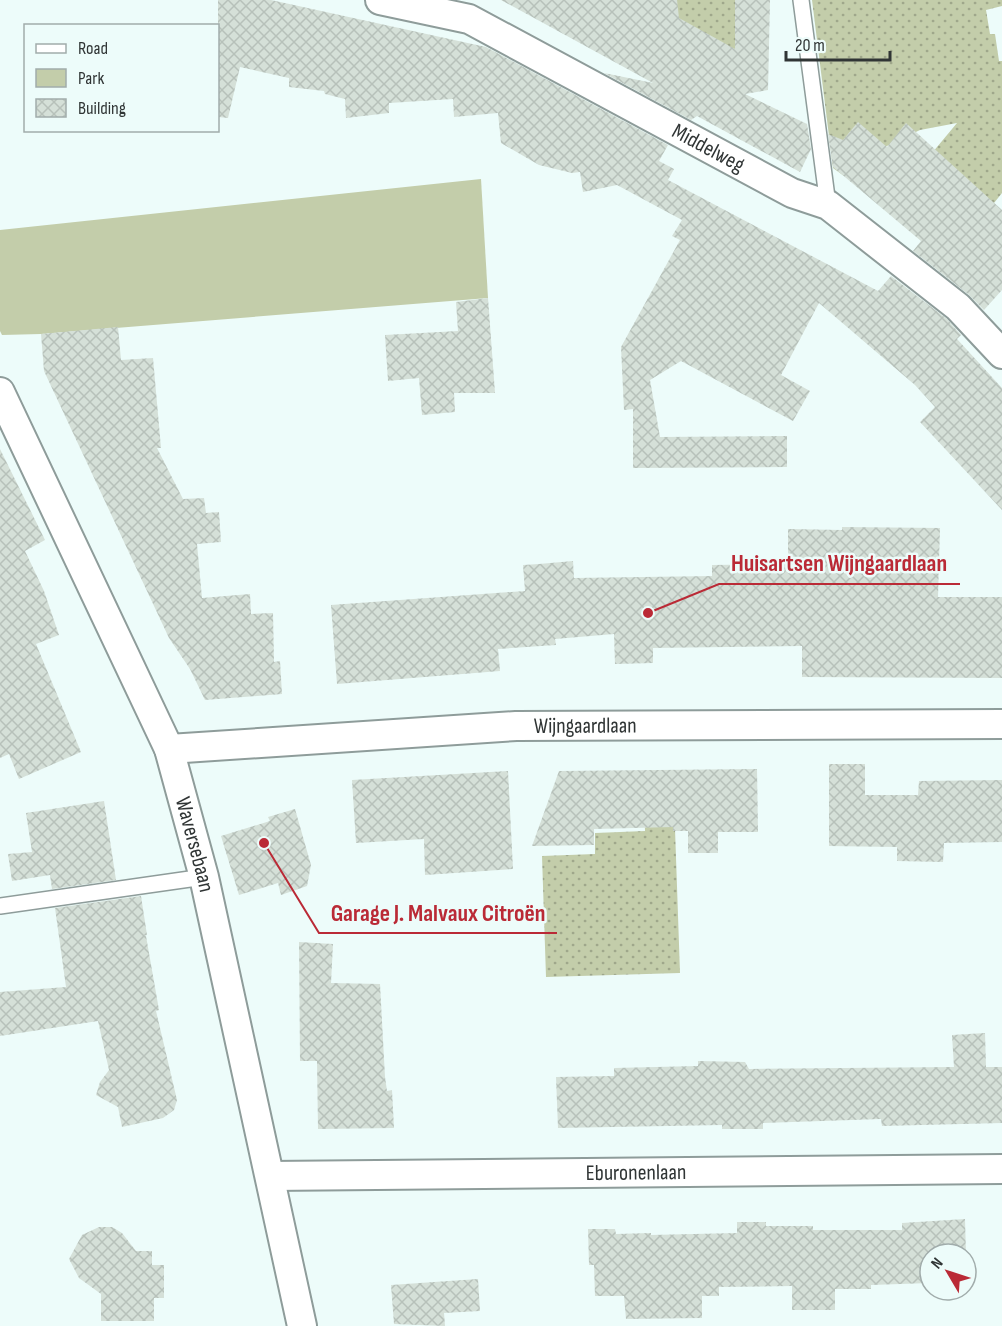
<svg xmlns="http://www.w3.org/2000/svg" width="1002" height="1326" font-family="'Sofia Sans Condensed',sans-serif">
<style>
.green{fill:#c3cdaa}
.garden{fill:url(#garden-dots)}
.building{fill:url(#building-cross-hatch)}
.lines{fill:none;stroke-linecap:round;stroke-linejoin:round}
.lane-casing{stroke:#8e9c9a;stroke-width:18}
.street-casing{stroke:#8e9c9a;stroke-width:32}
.lane{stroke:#fff;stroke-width:15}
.street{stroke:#fff;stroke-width:28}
.labels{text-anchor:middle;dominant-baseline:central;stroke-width:5;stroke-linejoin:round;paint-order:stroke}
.street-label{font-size:22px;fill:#303535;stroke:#edfcfa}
.leader{fill:none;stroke:#ba2a36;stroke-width:2}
.callout-dot{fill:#ba2a36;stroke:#edfcfa;stroke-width:2}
.callout-label{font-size:24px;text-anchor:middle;font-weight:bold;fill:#ba2a36;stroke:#edfcfa;stroke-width:5;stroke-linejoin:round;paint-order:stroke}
</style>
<defs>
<pattern id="garden-dots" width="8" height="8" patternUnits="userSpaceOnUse" patternTransform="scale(1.5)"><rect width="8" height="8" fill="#c3cdaa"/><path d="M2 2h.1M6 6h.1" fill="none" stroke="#9fa78b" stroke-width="1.8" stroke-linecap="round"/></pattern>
<pattern id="building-cross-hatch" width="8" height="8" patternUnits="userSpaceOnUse" patternTransform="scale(1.5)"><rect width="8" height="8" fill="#d5e0d8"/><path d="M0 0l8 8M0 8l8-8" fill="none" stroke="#b7c1ba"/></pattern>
</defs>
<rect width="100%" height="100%" fill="#edfcfa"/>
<!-- green -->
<path class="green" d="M481,179L488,298L41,334L2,335L0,331V230Z"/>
<!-- garden -->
<path class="garden" d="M668,0H735V49L673,40Z
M812,0H1002V6L986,10L990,34H995L999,61H1002V193L994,203L922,165L957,123L920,130L860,159L844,176L833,168Z
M673,771L680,973L546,977L542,856L595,854V833L645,831L643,772Z"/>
<!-- building -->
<path class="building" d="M218,0H271L486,47L668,145L659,161L674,169L668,180L878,291L891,276L947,319L961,335L957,339L1002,388V510L920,422L935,407L915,385L819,303L781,375L810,391L793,421L681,361L650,380L660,437L787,436V467L633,468V409L624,410L621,347L680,240L672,236L682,220L617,185L583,192L580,172L572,173L539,165L501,143L498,113L454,117L453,99L389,103V113L346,118L345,99L325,94L324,91L289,87V78L240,67L228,118L218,117Z
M501,0H677L679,18L735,49V0H770L768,90L745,94L807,124L811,149L800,172L697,116L691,120L604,73L653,83Z
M858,122L887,147L906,123L1002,210V290L984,310L968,294L913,251L921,241L833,167L828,134L843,140Z
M488,298L495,393H454L455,412L422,415L419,378L388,381L385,335L458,331L456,302Z
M118,327L121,360L153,358L161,448H157L183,499L204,498L206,513L219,512L221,542L197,544L202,598L250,594L251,614L273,613L274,662L280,661L282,694L205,700L190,669L169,638L44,371L41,334Z
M0,449L45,540L25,551L44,591L59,635L36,644L81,752L19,779L9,754L0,758Z
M842,527L940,528L938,597H1002V678L802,677V646L653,648V663L615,664L614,634L555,639L556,645L498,649L500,671L337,684L331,605L525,591L523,565L539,564L573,561L574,578L712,576V565L788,564V529L842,530Z
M829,764H865V795H918L919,781L1002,780V842L944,843L943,862L897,861V847L829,846Z
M757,769L758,832H718V853H688V831H673V827L594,829V845L532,846L559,771Z
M508,771L513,869L425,875L424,839L356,843L352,780Z
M104,801L116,880L52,889L50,875L12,881L8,854L32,852L26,813Z
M295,809L311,865L307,886L281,895L278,883L239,895L221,836L270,821L268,817Z
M141,896L147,935L144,936H146L159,1010L156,1011L177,1100L174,1110L163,1118L122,1127L118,1107L96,1095L100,1082L109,1070L98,1021L0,1036V992L66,987L55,908Z
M299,942L333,944L331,983L380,984L385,1077L387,1091L392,1090L394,1128L318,1129L317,1061H300Z
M985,1033L986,1067H1002V1123L882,1126L881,1119L763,1123V1129H722V1125L558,1128L556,1077L614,1076V1068L698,1066V1061L745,1062L749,1069L954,1067L952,1035Z
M965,1219L966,1254H930V1283L871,1285V1289H835V1310H792V1286L719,1287V1296H702V1318L626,1319L624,1296H595L594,1265H589L588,1229H615L616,1234L651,1233V1235L737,1233V1222H766V1226H813V1230H902V1223Z
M99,1227H112L122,1233L136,1251H152V1265H164V1298H154V1321H101V1294L79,1278L69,1259L82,1235Z
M478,1279L480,1311L444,1313L445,1326L394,1324L391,1285Z"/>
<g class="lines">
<!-- lane casing -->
<g class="lane-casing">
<path id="lane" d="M801,0L828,205
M0,906L204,877"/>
</g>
<!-- street casing -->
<g class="street-casing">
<g id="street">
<path id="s1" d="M380,0L469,19L792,193L828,205L958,307L1002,354"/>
<path id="s2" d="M0,392L169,749L204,877L302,1326"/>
<path id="s3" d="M169,749L516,726L1002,724"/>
<path id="s4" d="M270,1176L1002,1169"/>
</g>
</g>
<!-- lane -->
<use href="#lane" class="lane"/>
<!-- street -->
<use href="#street" class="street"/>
</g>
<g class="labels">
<!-- street labels -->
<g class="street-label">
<text stroke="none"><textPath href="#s1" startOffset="363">Middelweg</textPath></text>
<text stroke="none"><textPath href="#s3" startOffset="417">Wijngaardlaan</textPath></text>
<text stroke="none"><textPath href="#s2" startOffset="494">Waversebaan</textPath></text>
<text stroke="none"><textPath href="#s4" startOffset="366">Eburonenlaan</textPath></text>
</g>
</g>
<!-- callouts -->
<path class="leader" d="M648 613L719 584H960M264 843L319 933H557"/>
<g class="callout-dot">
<circle cx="648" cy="613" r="6"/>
<circle cx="264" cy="843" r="6"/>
</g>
<g class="callout-label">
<text x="839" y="571">Huisartsen Wijngaardlaan</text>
<text x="438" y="921">Garage J. Malvaux Citroën</text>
</g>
<!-- legend -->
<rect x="24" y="24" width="195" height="108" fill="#edfcfa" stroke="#a1acab" stroke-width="1.5"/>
<rect x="36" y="44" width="30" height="9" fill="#ffffff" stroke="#a1acab" stroke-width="1.5"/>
<text x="78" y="54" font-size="18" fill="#303535">Road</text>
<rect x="36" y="69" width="30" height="18" fill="#c3cdaa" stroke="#a1acab" stroke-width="1.5"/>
<text x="78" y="84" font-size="18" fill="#303535">Park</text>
<rect x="36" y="99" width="30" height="18" fill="url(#building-cross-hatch)" stroke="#a1acab" stroke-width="1.5"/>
<text x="78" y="114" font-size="18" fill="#303535">Building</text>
<!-- north arrow -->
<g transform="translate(948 1272) rotate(309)"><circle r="28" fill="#edfcfa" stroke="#a1acab" stroke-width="1.5"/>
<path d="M0-4.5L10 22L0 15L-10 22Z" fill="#ba2a36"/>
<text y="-9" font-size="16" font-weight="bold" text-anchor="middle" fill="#303535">N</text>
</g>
<!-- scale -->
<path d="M786 51v9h104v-9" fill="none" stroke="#303535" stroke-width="3"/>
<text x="795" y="51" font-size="18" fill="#303535" stroke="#edfcfa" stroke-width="4.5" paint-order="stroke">20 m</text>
</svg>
